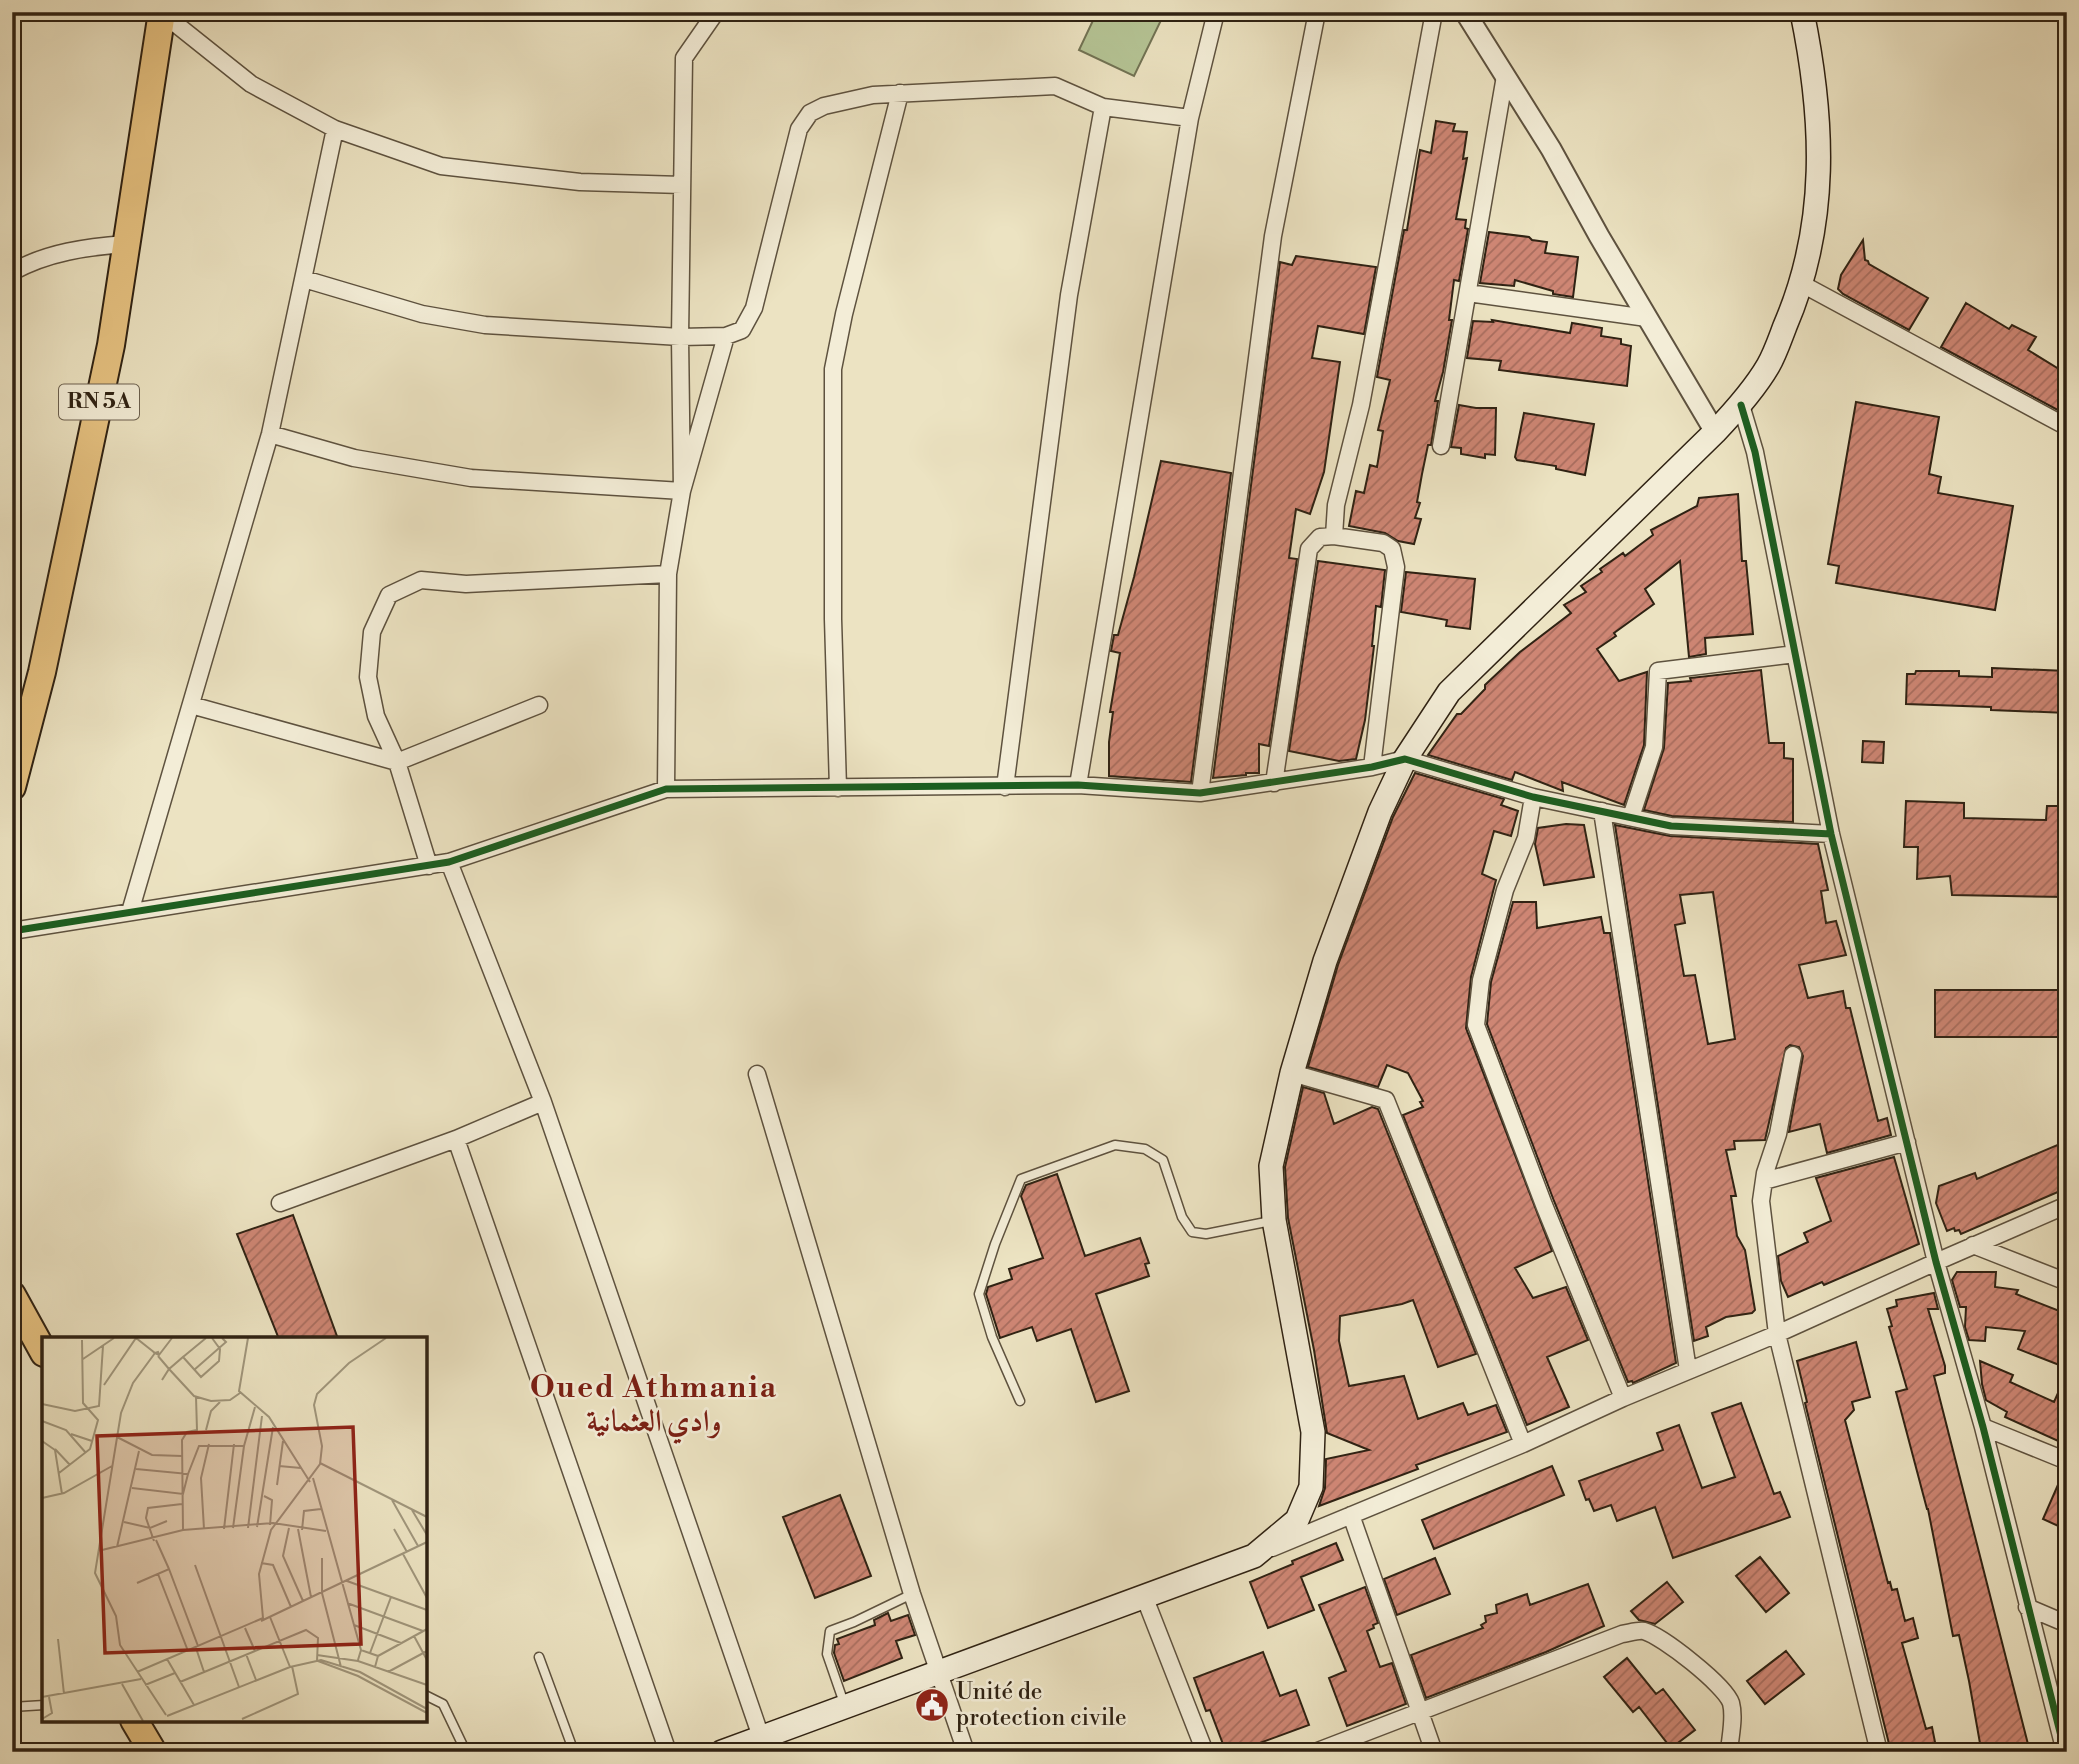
<svg xmlns="http://www.w3.org/2000/svg" width="2079" height="1764" font-family="'Libre Bodoni',Amiri,serif">
<style>
.garden{fill:#b5c495;stroke:#727354;stroke-width:2}
.building{fill:url(#building-hatch);stroke:#2f2213;stroke-width:2;fill-rule:evenodd}
.lines{fill:none;stroke-linecap:round;stroke-linejoin:round}
.service-casing{stroke:#5e523f;stroke-width:11}
.minor-casing{stroke:#5e523f;stroke-width:19}
.tertiary-casing{stroke:#5e523f;stroke-width:23}
.secondary-casing{stroke:#2f2213;stroke-width:26}
.primary-casing{stroke:#2f2213;stroke-width:30}
.service{stroke:#f3edd7;stroke-width:8}
.minor{stroke:#f3edd7;stroke-width:16}
.tertiary{stroke:#f3edd7;stroke-width:19}
.secondary{stroke:#f3edd7;stroke-width:23}
.primary{stroke:#e6c281;stroke-width:26}
.cycleway-casing{stroke:#f3edd7;stroke-width:11}
.cycleway{stroke:#1b5e20;stroke-width:7}
.labels{text-anchor:middle;dominant-baseline:central;stroke-width:5;stroke-linejoin:round;paint-order:stroke}
.shield{fill:#f3edd7;stroke:#6a5f4e;stroke-width:2}
.shield-label{font-size:21px;font-weight:bold;fill:#2f2213}
.poi-label{font-size:23px;fill:#2f2213;stroke:#f3edd7;text-anchor:start}
.district-label{font-size:30px;font-weight:bold;letter-spacing:2px;fill:#7a1f14;stroke:#f3edd7}
.inset-road{fill:none;stroke:#a0967c;stroke-width:2}
.view{fill:#8f2418;fill-opacity:0.15;stroke:#8f2418;stroke-width:3.5}
.inset-edge{fill:none;stroke:#2f2213;stroke-width:3.5}
</style>
<defs>
<pattern id="building-hatch" width="6" height="6" patternUnits="userSpaceOnUse" patternTransform="scale(1.75)"><rect width="6" height="6" fill="#ce8674"/><path d="M-1 1l2-2M0 6l6-6M5 7l2-2" fill="none" stroke="#a86d5e"/></pattern>
</defs>
<rect width="100%" height="100%" fill="#ece3c2"/>
<filter id="stains"><feTurbulence type="fractalNoise" baseFrequency=".00286" numOctaves="4"/><feColorMatrix values="0 0 0 0 .2 0 0 0 0 .09 0 0 0 0 .02 0 0 0 .5 -.17"/></filter>
<radialGradient id="worn" r=".72"><stop offset=".6" stop-color="#630" stop-opacity="0"/><stop offset="1" stop-color="#630" stop-opacity=".3"/></radialGradient>
<!-- garden -->
<path class="garden" d="M1097,12H1165L1134,76L1079,50Z"/>
<!-- building -->
<path class="building" d="M1436,121L1455,124L1453,131L1467,132L1463,159L1467,158L1456,219L1466,220L1465,228L1468,229L1459,281L1454,280L1449,320H1452L1443,372L1435,401H1438L1431,445H1428L1422,474L1417,502L1420,503L1415,518L1421,519L1414,544L1398,541L1385,533L1349,526L1356,491L1364,493L1370,465L1377,467L1383,431L1378,430L1390,380L1377,377L1404,230H1407L1420,150L1431,153Z
M1489,232L1529,237L1532,240L1547,242L1545,253L1578,257L1573,297L1553,294V291L1515,280L1514,286L1480,283Z
M1863,240L1865,260L1868,261L1869,264L1928,298L1909,330L1843,294L1838,289L1841,275Z
M1296,256L1376,267L1364,334L1318,326L1312,358L1340,362L1324,472L1310,514L1296,509L1289,558L1297,559L1269,746L1259,744V773H1246V775L1213,778L1280,262L1292,265Z
M1966,303L2009,329L2012,325L2036,337L2028,350L2067,374V415L1941,347Z
M1492,320L1570,333L1572,323L1602,328L1601,336L1621,339V344L1631,346L1627,386L1499,370L1501,361L1467,358L1473,321L1493,322Z
M1856,402L1939,417L1929,474L1941,477L1938,493L2013,506L1995,610L1836,583L1839,566L1828,564Z
M1459,405L1476,408H1496L1495,455L1485,454V458L1461,454V448L1451,447Z
M1524,413L1594,424L1585,475L1556,469V466L1517,460L1515,457Z
M1161,461L1231,473L1191,782L1109,776V742L1113,712H1110L1120,653L1111,651L1114,635H1118L1134,577Z
M1738,494L1742,561H1746L1753,634L1705,638L1706,654L1689,657L1680,561L1645,589L1654,604L1614,633L1616,636L1597,649L1619,681L1647,672L1644,745L1624,805L1562,782L1563,791L1515,772L1512,780L1428,755L1457,714H1461L1485,689V685L1520,652L1571,613L1564,605L1586,592L1581,586L1602,572L1600,569L1623,553L1625,556L1653,535L1651,530L1697,506L1699,498Z
M1318,561L1385,570L1381,607L1376,606L1372,646H1374L1365,720L1356,759L1339,761L1289,751Z
M1406,572L1475,579L1470,629L1446,626L1447,620L1401,612Z
M1992,668L2067,671V713L1991,710V707L1906,704L1907,674H1915L1916,671H1959V676L1992,677Z
M1761,670L1769,743H1784V758L1793,759V822L1672,816L1644,810L1664,748L1668,683L1691,681L1690,678Z
M1863,741L1884,742L1883,763L1862,762Z
M1415,773L1504,799L1501,805L1518,811L1511,836L1494,831L1482,874L1496,880L1471,977L1466,1028L1552,1251L1515,1268L1533,1298L1566,1287L1588,1340L1547,1357L1569,1407L1527,1425L1403,1115L1423,1107L1420,1102L1423,1101L1408,1073L1387,1065L1378,1087L1308,1067L1338,965L1393,817Z
M1906,801L1964,803V818L2046,820L2047,806H2067V897L1952,895L1950,876L1917,879L1918,847H1904Z
M1566,824L1584,825L1594,877L1544,885L1535,844L1538,828Z
M1615,825L1670,836L1818,844L1828,890L1821,891L1826,923L1836,921L1846,955L1799,965L1808,998L1843,991L1846,1008H1850L1878,1121L1887,1118L1891,1135L1827,1153L1820,1124L1789,1132L1803,1056L1799,1047L1790,1045L1786,1048L1765,1140L1734,1141L1735,1149L1726,1150L1736,1196H1731L1737,1236L1745,1250L1755,1310L1752,1313L1726,1317L1706,1327L1708,1336L1694,1341ZM1713,892L1735,1039L1708,1044L1695,975L1684,976L1675,925L1685,923L1680,895Z
M1513,902H1536L1537,928L1601,917L1604,933H1610L1676,1363L1633,1383L1632,1381L1628,1382L1554,1201L1487,1024L1491,982Z
M1935,990H2067V1037H1935Z
M1303,1087L1324,1093L1334,1124L1372,1107L1378,1109L1476,1354L1438,1367L1413,1300L1402,1304L1340,1316L1339,1341L1349,1386L1404,1376L1418,1419L1463,1403L1468,1415L1496,1405L1507,1432L1416,1465L1418,1469L1319,1506L1325,1488L1326,1459L1369,1450L1327,1433L1314,1350L1288,1218L1285,1167Z
M2067,1141V1188L1961,1234L1959,1230L1955,1231L1954,1228L1947,1231L1936,1203L1939,1186L1975,1173L1977,1179Z
M1894,1157L1919,1244L1824,1285L1822,1282L1788,1297L1781,1281L1778,1256L1808,1242L1804,1233L1831,1221L1816,1178Z
M1057,1174L1085,1256L1140,1238L1149,1263L1145,1264L1149,1276L1096,1294L1129,1391L1096,1402L1071,1329L1037,1341L1032,1327L1000,1338L986,1294L988,1287L1012,1279L1009,1269L1043,1258L1021,1196L1026,1185Z
M293,1215L338,1339H279L237,1234Z
M1957,1272H1996L1995,1287L2018,1290L2016,1294L2067,1314V1368L2018,1349L2025,1331L1986,1327L1985,1341L1969,1340L1965,1327L1966,1307H1960L1952,1280Z
M1934,1293L1938,1309H1928L1945,1366V1373L1934,1376L2030,1752H1986L1985,1748L1981,1749L1969,1681L1959,1635L1953,1636L1928,1509H1927L1896,1392L1907,1389L1889,1327L1892,1326L1887,1309L1897,1306L1896,1300Z
M1856,1342L1870,1397L1852,1402L1854,1410L1845,1420L1888,1583L1890,1582L1892,1590L1897,1589L1905,1621L1913,1618L1918,1638L1902,1643L1926,1729L1932,1727L1937,1752H1891L1805,1403L1807,1402L1797,1361Z
M1980,1361L2013,1375L2010,1382L2054,1402L2067,1373V1445L2005,1417L2007,1412L1986,1400L1982,1384Z
M1741,1403L1774,1494L1780,1492L1790,1517L1673,1558L1655,1507L1617,1521L1611,1505L1594,1511L1589,1499L1586,1500L1579,1481L1663,1450L1657,1433L1679,1425L1702,1488L1735,1477L1712,1413Z
M1552,1466L1564,1495L1434,1549L1422,1520Z
M2064,1471H2067V1530L2043,1519Z
M840,1495L871,1576L815,1598L783,1517Z
M1336,1543L1343,1560L1301,1577L1314,1610L1268,1628L1250,1582L1293,1564L1292,1561Z
M1760,1557L1789,1593L1766,1612L1736,1576Z
M1435,1558L1450,1594L1397,1615L1384,1579Z
M1667,1582L1683,1602L1655,1624L1639,1620L1631,1611Z
M1588,1584L1604,1626L1546,1652L1426,1698L1411,1655L1483,1628L1481,1625L1486,1622L1485,1616L1497,1613L1496,1605L1527,1594L1530,1605Z
M1365,1587L1378,1623L1373,1625L1374,1628L1367,1631L1380,1667L1392,1663L1406,1704L1347,1726L1329,1678L1346,1671L1319,1605Z
M888,1613L891,1621L908,1615L915,1635L896,1641L902,1658L844,1681L834,1653L835,1645L839,1644L837,1639L875,1625L874,1620Z
M1786,1651L1804,1674L1765,1704L1747,1681Z
M1263,1652L1280,1696L1296,1690L1309,1725L1235,1752H1226L1210,1710L1206,1711L1194,1678Z
M1627,1658L1656,1694L1663,1689L1695,1730L1671,1748L1639,1707L1633,1712L1604,1677Z"/>
<g class="lines">
<!-- service casing -->
<g class="service-casing">
<path id="service" d="M1020,1401L992,1337L979,1294L995,1244L1021,1179L1115,1145L1145,1149L1163,1160L1182,1217L1192,1232L1206,1234L1271,1221
M539,1657L574,1752
M425,1695L443,1704L466,1752
M845,1706L827,1654L830,1631L854,1622L912,1594
M12,1707L44,1705"/>
</g>
<!-- minor casing -->
<g class="minor-casing">
<path id="minor" d="M162,13L251,84L335,129L441,166L580,182L682,185
M12,272C48,252 87,247 126,244
M304,279L422,314L485,325L680,337L726,336L742,330L754,308L799,129L810,113L824,106L873,95L1055,86L1103,107L1190,118
M1802,284L2067,427
M1468,293L1647,318
M1741,405L1755,452L1831,834L1936,1262L1983,1427L2065,1752
M270,434L354,458L471,478L682,491L726,336
M1441,446L1505,76
M1334,536L1383,543L1392,549L1396,567L1372,767
M191,705L397,762L539,705
M1274,783L1309,549L1320,537L1334,536L1336,505L1361,405L1434,12
M1078,785L1190,118L1216,12
M1005,787L1069,295L1103,107
M838,788L833,619V369L844,314L900,93
M666,789L668,574L682,491L680,337L684,58L716,12
M1200,793L1273,236L1317,12
M1533,797L1526,838L1505,890L1481,980L1476,1025L1544,1205L1623,1398
M1602,811L1688,1370
M1631,817L1654,747L1658,671L1795,654
M449,862L543,1102
M429,866L397,762L376,716L368,677L372,632L389,595L421,580L466,584L668,574
M130,912L270,434L335,129
M12,931L449,862L666,789L1078,785L1200,793L1372,767L1405,759L1533,797L1671,826L1831,834
M1793,1055L1778,1134L1765,1173L1761,1201L1777,1334L1879,1752
M1292,1073L1386,1100L1523,1444
M757,1074L912,1594L966,1752
M456,1139L668,1752
M1764,1181L1907,1142
M280,1203L456,1139L543,1102L761,1737
M1973,1245L2067,1282
M1983,1427L2067,1461
M1351,1515L1434,1752
M1272,1548L1523,1444L1623,1398L1777,1334L1936,1262L2067,1205
M1144,1596L1205,1752
M2027,1607L2067,1624
M1315,1752L1622,1634C1629,1633 1638,1630 1644,1631C1662,1636 1725,1685 1731,1703C1735,1718 1730,1737 1729,1752"/>
</g>
<!-- tertiary casing -->
<g class="tertiary-casing">
<path id="tertiary" d="M1465,12L1551,149L1599,236L1715,432"/>
</g>
<!-- secondary casing -->
<g class="secondary-casing">
<path id="secondary" d="M722,1752L1254,1556L1297,1520L1311,1487L1313,1432L1274,1220L1271,1166L1292,1073L1325,961L1380,812L1405,759L1449,692L1715,432C1735,411 1754,390 1768,366C1775,354 1780,339 1785,326C1829,224 1824,119 1802,12"/>
</g>
<!-- primary casing -->
<g class="primary-casing">
<path id="primary" d="M12,787L42,672L111,345L162,12
M12,1295L44,1353
M134,1720L153,1752"/>
</g>
<!-- service -->
<use href="#service" class="service"/>
<!-- minor -->
<use href="#minor" class="minor"/>
<!-- tertiary -->
<use href="#tertiary" class="tertiary"/>
<!-- secondary -->
<use href="#secondary" class="secondary"/>
<!-- primary -->
<use href="#primary" class="primary"/>
<!-- cycleway casing -->
<g class="cycleway-casing">
<path id="cycleway" d="M1741,405L1755,452L1831,834L1936,1262L1983,1427L2065,1752
M12,931L449,862L666,789L1078,785L1200,793L1372,767L1405,759L1533,797L1671,826L1831,834"/>
</g>
<!-- cycleway -->
<use href="#cycleway" class="cycleway"/>
</g>
<!-- icons -->
<defs>
<g id="civic-disc" transform="scale(1.75)"><circle r="9.5" fill="#8f2418" stroke="#f3edd7"/><path d="M-.6-6.5H3V-4.5H.6V-3L4-1V1h2V6H-6V1h2V-1L-.6-3ZM-1.2 2.5V6h2.4V2.5Z" fill="#fff"/></g>
</defs>
<g fill-rule="evenodd">
<use href="#civic-disc" x="932" y="1705"/>
</g>
<g class="labels">
<!-- shield labels -->
<rect class="shield" x="59" y="384.5" width="80" height="35" rx="5"/>
<g class="shield-label">
<text x="99" y="402">RN 5A</text>
</g>
<!-- poi labels -->
<g class="poi-label">
<text x="956" y="1692">Unité de<tspan x="956" dy="26">protection civile</tspan></text>
</g>
<!-- district labels -->
<g class="district-label">
<text x="654" y="1388">Oued Athmania<tspan x="654" dy="34">وادي العثمانية</tspan></text>
</g>
</g>
<!-- overview -->
<g transform="translate(42 1337)">
<rect width="385" height="385" fill="#ece3c2"/>
<path class="inset-road" d="M206,1L197,54L227,80L268,145M113,16L91,46L79,76L53,236L74,279L78,308L124,378M117,18L113,16L116,15L117,18L130,1M116,19L127,32L141,20L159,40L177,24L178,12L170,1M141,20L164,1M41,22L72,1M152,33L184,5L180,1M120,43L127,32L152,59L169,64L188,63L198,56M62,48L94,1L113,16M0,67L33,74L57,69L61,9M0,84L24,93L44,116M164,93L169,74L178,65M29,97L50,104M75,100L110,118L140,119M0,104L13,113L20,157M13,112L28,128M278,126L385,180M237,129L259,131M94,132L146,137L157,109H202M17,136L48,112L56,83L41,66L40,3M271,141L319,313M235,148L241,104M90,151L141,157L146,137M222,159L230,163L228,188M0,161L22,156L70,129M350,163L376,209M370,173L385,198M82,185L108,191L125,184M215,190L231,90M191,191L202,109L213,70M206,191L220,79M247,191L241,219L261,264M162,192L159,141L167,107M182,192L192,107M256,192L269,260M352,192L365,215M141,193L140,103L145,95L155,93L154,60M260,193L262,174L279,172M114,203L127,232M112,204L104,181L106,171L140,167M75,210L97,114M56,214L141,193L231,186L284,194M361,217L385,261M280,221V256L299,330M219,226L231,228L249,270M153,228L197,350M116,237L146,314M305,244L385,273M95,246L127,232L156,309M305,266L381,294M228,280L248,330M219,284L385,205M312,288L359,306M203,291L213,314M372,299L385,323M16,302L22,357M154,311L162,335M328,316L349,260M204,317L214,343M275,318L316,324L385,348M336,319L385,292M125,322L152,368M316,323L319,313L336,319L333,330M276,324L316,339L385,376M95,335L221,281L217,237L229,193L278,127L280,109L272,68L275,57L307,26L344,1M346,335L385,314M138,345L264,293L276,301L275,324M80,347L101,384M103,348L133,336M0,360L99,342M125,379L248,330L279,323L318,335L385,372M0,382L10,376L7,360M200,382L256,357L250,329"/>
<path class="view" d="M311,90L319,307L63,316L55,99Z"/>
<rect width="385" height="385" class="inset-edge"/>
</g>
<!-- margin -->
<rect width="2079" height="1764" fill="none" stroke="#ece3c2" stroke-width="42"/>
<rect x="14" y="14" width="2051" height="1736" fill="none" stroke="#2f2213" stroke-width="3.5"/>
<rect x="21" y="21" width="2037" height="1722" fill="none" stroke="#2f2213" stroke-width="2"/>
<rect width="100%" height="100%" filter="url(#stains)"/>
<rect width="100%" height="100%" fill="url(#worn)"/>
</svg>
